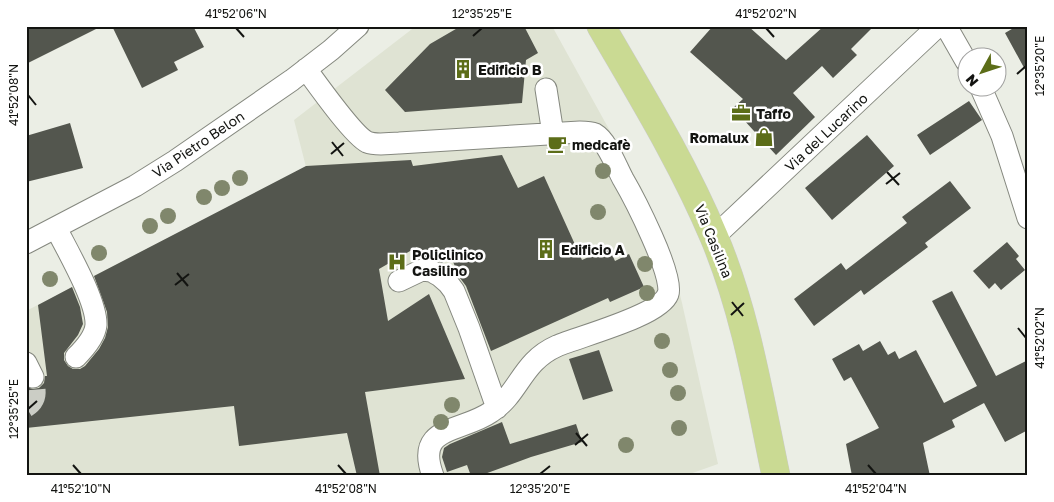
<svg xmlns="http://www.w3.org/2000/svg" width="1054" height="502" font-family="'Golos Text',sans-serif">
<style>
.built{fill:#dfe3d3}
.building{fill:#53564e}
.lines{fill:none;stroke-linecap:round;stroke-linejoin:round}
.minor-tunnel{stroke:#cbcdc5;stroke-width:21;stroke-dasharray:21 11;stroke-linecap:butt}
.minor-casing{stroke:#85887f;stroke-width:23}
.major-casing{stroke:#cbcbcb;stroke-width:29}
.minor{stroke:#fff;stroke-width:21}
.major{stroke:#cada93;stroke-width:28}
.tree{fill:#80876c}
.ticks{fill:none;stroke:#131411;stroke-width:2}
.labels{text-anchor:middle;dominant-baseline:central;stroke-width:5;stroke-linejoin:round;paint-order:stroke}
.poi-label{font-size:14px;font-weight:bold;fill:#131411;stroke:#fff;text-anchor:start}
.street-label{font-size:14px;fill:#131411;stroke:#fff}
.neatline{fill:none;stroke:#131411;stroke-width:2}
.ticks-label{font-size:12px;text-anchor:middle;fill:#131411}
</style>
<rect width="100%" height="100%" fill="#ebeee5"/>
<!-- built -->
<path class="built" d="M416,26H552L642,189L668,247L682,303L718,464L684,476H26V311L306,167L294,120Z"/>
<!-- building -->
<path class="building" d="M26,26H102L26,64Z
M112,26H193L204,47L174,62L178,70L142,88Z
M461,26H524L538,53L526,60L522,103L405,112L385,90L430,44Z
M713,26H748L786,60L824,26H874L851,49L857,55L833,78L822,66L793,93L815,117L776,155L733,108L743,99L690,52Z
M1017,26H1028V75L1005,33Z
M969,101L982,120L930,155L917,135Z
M70,123L83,168L26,182V136Z
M867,135L894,166L832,220L805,188Z
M502,155L518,188L544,176L582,260L609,248L615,261L629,254L644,287L610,302L608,298L491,351L466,286L460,278L451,257L442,263L433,259L424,258L417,247L379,269L388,321L429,294L465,379L365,392L380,476H357L347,433L239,446L234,406L26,428V387L33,389L39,388L44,383L45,376H47L38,305L72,287L80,307L83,324L78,335L64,353V360L68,366L73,369H80L85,366L99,349L105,338L108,327L107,312L94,276L306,166L411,160L413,166Z
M950,181L971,208L925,243L928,247L864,295L861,290L814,326L794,299L841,263L846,270L907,223L902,217Z
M1007,242L1019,256L1016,259L1025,270L1001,290L995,283L989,289L973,271Z
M952,291L996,376L1028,360V430L1005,442L984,403L952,420L955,427L923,443L930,476H852L846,444L879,428L851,377L844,381L832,359L859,344L863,351L880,341L888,355L895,351L899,359L916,350L944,403L977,386L932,301Z
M599,350L613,391L583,400L569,359Z
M502,422L510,444L576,424L582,442L531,457L479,476H471L467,465L447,472L442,457L444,448L450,444Z"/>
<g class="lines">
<!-- minor-tunnel -->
<path class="minor-tunnel" d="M26,407C39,399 35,390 33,377"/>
<!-- minor casing -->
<g class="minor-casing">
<path id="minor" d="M946,26L966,61
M306,69C317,84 353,135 367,142C377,146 389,143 399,143L580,132C585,132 590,132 595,134C607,141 616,166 623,179C633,196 675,277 668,294C660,316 580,336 557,346C521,362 520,393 491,412C461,433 414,425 433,476
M981,88L1002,136L1028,218
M546,89L553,134
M56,228C67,250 97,301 96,325C95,337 84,349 76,357
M714,237L938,26
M26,243L135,186L175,161L292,80L331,50L358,26
M399,281L422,270L431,271L440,276L448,283L454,291L469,328L497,408
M26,363L33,377"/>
</g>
<!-- major casing -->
<g class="major-casing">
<path id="major" d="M601,26C641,95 683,163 714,237C746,313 759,395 776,476"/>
</g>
<!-- minor -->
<use href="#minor" class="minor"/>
<!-- major -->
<use href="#major" class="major"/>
</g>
<!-- trees -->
<g class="tree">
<circle cx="603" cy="171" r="8"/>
<circle cx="240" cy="178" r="8"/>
<circle cx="222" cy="188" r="8"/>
<circle cx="204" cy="197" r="8"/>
<circle cx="598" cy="212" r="8"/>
<circle cx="168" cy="216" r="8"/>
<circle cx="150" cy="226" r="8"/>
<circle cx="99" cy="253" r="8"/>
<circle cx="645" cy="264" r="8"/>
<circle cx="50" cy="279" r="8"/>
<circle cx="647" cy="293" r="8"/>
<circle cx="662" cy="341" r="8"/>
<circle cx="670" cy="370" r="8"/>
<circle cx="678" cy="393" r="8"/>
<circle cx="452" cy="405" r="8"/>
<circle cx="441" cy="422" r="8"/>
<circle cx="679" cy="428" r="8"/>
<circle cx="626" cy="445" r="8"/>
</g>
<!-- ticks -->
<path class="ticks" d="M236,28L244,37M766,28L774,37M473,36L482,28M1017,74L1026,66M28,95L36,105M332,142L343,156M331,154L344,143M887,172L899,185M886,184L900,173M177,273L188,286M175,285L189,274M732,302L743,316M731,315L744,303M1018,328L1026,338M28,409L37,401M576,433L587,446M575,445L588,434M73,465L81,474M338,465L346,474M868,465L876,474M540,474L550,466"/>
<!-- icons -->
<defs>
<g id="building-bare" transform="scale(1.5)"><path d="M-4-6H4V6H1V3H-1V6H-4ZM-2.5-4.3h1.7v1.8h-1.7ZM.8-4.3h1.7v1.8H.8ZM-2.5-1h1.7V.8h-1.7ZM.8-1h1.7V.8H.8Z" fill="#5c6d18" stroke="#fff" stroke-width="2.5" paint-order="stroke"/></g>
<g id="office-bare" transform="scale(1.5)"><path d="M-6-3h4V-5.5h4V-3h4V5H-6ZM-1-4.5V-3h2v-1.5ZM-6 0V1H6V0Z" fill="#5c6d18" stroke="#fff" stroke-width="2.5" paint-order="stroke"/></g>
<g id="shop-bare" transform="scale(1.5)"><path d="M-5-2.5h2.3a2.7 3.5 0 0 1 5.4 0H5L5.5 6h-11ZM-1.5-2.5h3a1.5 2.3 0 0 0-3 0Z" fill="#5c6d18" stroke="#fff" stroke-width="2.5" paint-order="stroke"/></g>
<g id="cafe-bare" transform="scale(1.5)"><path d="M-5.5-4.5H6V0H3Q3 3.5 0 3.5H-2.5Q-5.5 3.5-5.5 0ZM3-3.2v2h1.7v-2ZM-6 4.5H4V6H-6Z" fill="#5c6d18" stroke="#fff" stroke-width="2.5" paint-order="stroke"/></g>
<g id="hospital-bare" transform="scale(1.5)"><path d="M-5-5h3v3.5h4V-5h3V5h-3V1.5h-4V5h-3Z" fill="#5c6d18" stroke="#fff" stroke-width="2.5" paint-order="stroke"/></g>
</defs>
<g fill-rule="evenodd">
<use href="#building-bare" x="463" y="69"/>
<use href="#office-bare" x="741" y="113"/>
<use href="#shop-bare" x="764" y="137"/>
<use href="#cafe-bare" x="557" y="144"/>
<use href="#building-bare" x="546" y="249"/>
<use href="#hospital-bare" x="397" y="262"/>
</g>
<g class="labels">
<!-- poi labels -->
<g class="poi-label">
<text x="478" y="69">Edificio B</text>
<text x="756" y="113">Taffo</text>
<text x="749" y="137" text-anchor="end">Romalux</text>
<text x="572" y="144">medcafè</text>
<text x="561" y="249">Edificio A</text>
<text x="412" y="254">Policlinico<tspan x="412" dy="16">Casilino</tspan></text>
</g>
<!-- street labels -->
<g class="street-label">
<text transform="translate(826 132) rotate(-43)">Via del Lucarino</text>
<text transform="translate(198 144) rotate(-34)">Via Pietro Belon</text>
<text transform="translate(714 241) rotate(68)">Via Casilina</text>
</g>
</g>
<!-- border -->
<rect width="1054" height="502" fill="none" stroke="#ffffff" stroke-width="55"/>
<!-- north arrow -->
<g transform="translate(982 72) rotate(230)"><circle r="24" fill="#ffffff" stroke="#a1a1a0"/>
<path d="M0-4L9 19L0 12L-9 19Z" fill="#5c6d18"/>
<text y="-8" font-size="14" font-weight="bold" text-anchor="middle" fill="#131411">N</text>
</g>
<rect x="28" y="28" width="998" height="446" class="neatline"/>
<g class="ticks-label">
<text x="236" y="18">41°52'06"N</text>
<text x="482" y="18">12°35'25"E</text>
<text x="766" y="18">41°52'02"N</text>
<text transform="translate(1040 66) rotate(-90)" y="4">12°35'20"E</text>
<text transform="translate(14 95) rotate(-90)" y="4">41°52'08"N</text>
<text transform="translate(1040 338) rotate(-90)" y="4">41°52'02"N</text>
<text transform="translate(14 409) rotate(-90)" y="4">12°35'25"E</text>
<text x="81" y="493">41°52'10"N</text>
<text x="346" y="493">41°52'08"N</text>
<text x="540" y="493">12°35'20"E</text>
<text x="876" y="493">41°52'04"N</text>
</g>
</svg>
